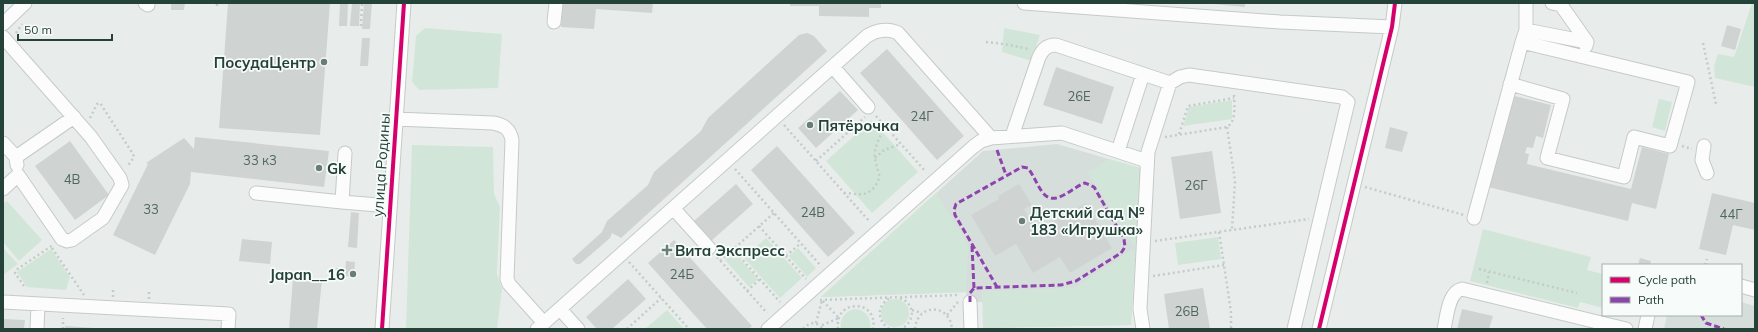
<svg xmlns="http://www.w3.org/2000/svg" width="1758" height="332" font-family="Mulish,sans-serif">
<style>
.built{fill:#d6dedb}
.green{fill:#d1e6d8}
.building{fill:#cfd4d2}
.lines{fill:none;stroke-linecap:round;stroke-linejoin:round}
.minor-casing{stroke:#c5cac8;stroke-width:15}
.path{stroke:#c3ccca;stroke-width:2.5;stroke-dasharray:2 3;stroke-linecap:butt}
.minor{stroke:#fcfcfc;stroke-width:13}
.quiet{stroke:#8e44ad;stroke-width:3;stroke-dasharray:6 3;stroke-linecap:butt}
.cycleway-casing{stroke:#f7fbf9;stroke-width:6}
.cycleway{stroke:#d6006c;stroke-width:4}
.poi-dot{fill:#697e78;stroke:#f7fbf9;stroke-width:1.5}
.labels{text-anchor:middle;dominant-baseline:central;stroke-width:3.5;stroke-linejoin:round;paint-order:stroke}
.number-label{font-size:13px;fill:#506761}
.poi-label{font-size:15px;font-weight:bold;fill:#24423a;stroke:#f7fbf9;text-anchor:start}
.street-label{font-size:15px;fill:#24423a;stroke:#f7fbf9}
</style>
<rect width="100%" height="100%" fill="#e8edeb"/>
<!-- built -->
<path class="built" d="M1057,144L1140,168L1131,325L983,328V302H967L966,292L821,297L983,151Z
M1741,302L1755,306V329H1664L1667,315H1741Z"/>
<!-- green -->
<path class="green" d="M1752,3H1755V87L1715,78L1714,66L1718,54L1734,57Z
M425,28L502,34L498,88L419,90L412,82L416,36Z
M1004,28L1040,35L1031,61L1002,52Z
M1659,99L1672,102L1665,131L1652,127Z
M1232,100V119L1183,126L1189,107Z
M872,120L918,172L872,213L826,161Z
M412,145L493,147L494,194L500,207L497,274L502,289L497,329H406Z
M1109,159L1140,168L1131,325L983,328L982,291L1074,288L1135,248L1088,173Z
M936,193L968,244L966,292L821,297Z
M7,201L42,240L19,261L3,242V204Z
M1483,229L1591,257L1587,270L1603,274V308L1580,302L1578,308L1470,281Z
M1218,237L1221,259L1178,265L1175,243Z
M766,238L802,278L780,298L744,258Z
M3,248L18,264L3,275Z
M798,248L816,268L807,277L789,256Z
M51,249L70,277L66,290L27,287L17,272Z
M734,252L758,279L749,287L725,260Z
M881 313a14 14 0 1 1 28 0a14 14 0 1 1-28 0Z
M855,309C866,310 872,318 870,329H841C839,319 845,311 855,309Z
M667,310L684,329H645Z"/>
<!-- building -->
<path class="building" d="M171,3H185L184,10H171Z
M228,3H330L320,135L219,128Z
M340,3H348L347,26H339Z
M352,3H360L359,26H350Z
M364,3H372L370,29H362Z
M563,3H653L652,13L596,9L594,29L561,27Z
M790,3H881V8H869V17L819,16V6H790Z
M1202,3H1245V7Z
M1727,25L1741,29L1735,50L1721,46Z
M807,33L814,36L827,51L621,238L612,233L610,238L580,264H576L572,259L602,232L607,221L648,185L654,172L701,131L708,118L799,35Z
M362,38H370L368,66H360Z
M887,49L964,136L937,160L860,73Z
M1056,67L1114,87L1102,124L1043,105Z
M840,91L858,110L816,148L798,128Z
M1511,95L1551,105L1543,138L1536,136L1533,148L1527,147L1525,153L1529,154L1527,164L1631,189L1642,147L1669,154L1656,209L1632,203L1628,221L1488,187Z
M1390,127L1408,132L1402,152L1385,148Z
M195,137L329,151L324,187L191,172L190,184L155,255L113,235L148,164L146,163L184,138L194,149Z
M70,141L109,195L75,220L35,166Z
M777,146L855,233L828,257L751,170Z
M1212,151L1221,213L1180,219L1171,157Z
M736,184L753,204L711,241L694,221Z
M1019,184L1032,205L1024,209L1037,231L1086,203L1112,248L1070,273L1060,257L1033,273L1016,244L995,256L971,215L999,199L998,196Z
M1712,193L1755,203V230L1733,225L1726,255L1699,249Z
M351,212L359,213L357,248L348,247Z
M242,239L272,242L270,264L239,261Z
M674,240L752,326L749,329H707L648,263Z
M1640,258L1651,261L1650,265H1638Z
M346,261L355,262L354,277L345,276Z
M336,268L344,269L343,275H336Z
M293,278L322,280L317,329H289Z
M628,279L646,299L612,329H597L586,317Z
M1203,288L1210,329H1169L1164,294Z
M1462,309L1493,316L1489,329H1457Z
M3,319L25,320L24,329H3Z
M65,326L95,328V329H65Z"/>
<g class="lines">
<!-- minor casing -->
<g class="minor-casing">
<path id="minor" d="M145,3L148,5
M1024,3L1280,22L1392,27
M1526,3V30L1587,42
M1552,3L1561,5L1587,42L1586,46
M554,22L556,3
M3,24L25,3
M3,37L91,137L120,178L122,185L103,218L72,240L67,241L62,239L18,175L3,189
M833,67L868,107
M1510,84L1563,99L1547,158L1624,177L1634,137L1670,146L1688,82L1522,42
M396,119L493,123C504,125 510,129 512,140L507,279L509,284L544,323
M1012,136L1039,57C1043,49 1047,45 1056,45L1170,83
M3,143L16,157L17,165
M1704,146L1702,160L1707,173
M1118,151L1143,74
M345,153L342,202L390,206
M16,157L74,117
M256,193L342,202
M673,208L709,248
M1474,218L1522,42L1526,30
M1741,286L1755,290
M3,302L229,314L228,329
M970,302L971,329
M560,309L578,329
M37,329L38,304
M382,329L404,3
M537,329L867,36C876,30 889,28 898,33L991,138
M768,329L973,147L981,141L991,138L1062,133L1147,161
M1143,329L1140,309L1148,152L1170,83L1180,77L1189,75L1342,97L1348,102L1294,329
M1319,329L1392,27L1395,3
M1444,329C1447,317 1448,292 1462,289L1626,329
M1645,329L1648,315"/>
</g>
<!-- path -->
<path class="path" d="M191,4V3
M217,6V3
M361,26L362,3
M16,33L22,24
M986,42L1004,44L1029,49
M1703,43L1716,104
M876,116L926,172
M90,118L97,104L100,103L133,154L134,157L127,167
M784,125L870,222
M1227,127L1235,181L1232,230
M1179,134L1188,106L1234,98
M1165,137L1227,127C1237,121 1234,105 1234,94
M1682,146L1692,149
M875,158L884,150L901,144
M816,161L865,117
M735,169L821,266
M1365,187L1464,215
M844,193C850,193 857,195 863,194C872,193 880,182 879,174C877,166 874,160 875,152C876,143 881,135 885,126
M759,226L806,279
M1219,232L1231,312V329
M1155,241L1309,219
M52,248L84,295
M733,249L780,302
M786,256L801,243
M717,257L767,313
M720,261L774,213
M629,262L689,329
M1705,265L1707,259
M1479,269L1577,293
M1153,276L1224,265
M1487,283L1489,272
M24,286L15,273L16,270L53,245
M747,291L760,279
M113,297V288
M900,298C916,304 915,322 901,329
M149,299V290
M820,300L960,295
M912,310L922,313
M947,315L958,302
M816,323L822,300L839,318L820,326
M63,329V318
M627,329L661,298
M803,329C809,322 817,321 823,329
M838,329C834,298 879,299 873,329
M888,329H895
M889,329C877,320 876,306 890,298
M915,329C917,303 950,303 952,329"/>
<!-- minor -->
<use href="#minor" class="minor"/>
<!-- quiet -->
<path class="quiet" d="M997,150L1006,175
M972,246L974,288
M970,302V293L974,288L1061,285L1076,281L1121,253L1125,247L1124,239L1094,187L1085,183C1072,187 1055,208 1043,193C1037,185 1034,176 1028,168L1022,167L956,204L954,210L955,215L997,287
M1701,315L1706,323L1724,329"/>
<!-- cycleway casing -->
<g class="cycleway-casing">
<path id="cycleway" d="M382,329L404,3
M1319,329L1392,27L1395,3"/>
</g>
<!-- cycleway -->
<use href="#cycleway" class="cycleway"/>
</g>
<!-- markers -->
<g class="poi-dot">
<circle cx="324" cy="62" r="4"/>
<circle cx="810" cy="125" r="4"/>
<circle cx="319" cy="168" r="4"/>
<circle cx="1022" cy="221" r="4"/>
<path d="M665 244h4v4h4v4h-4v4h-4v-4h-4v-4h4z"/>
<circle cx="353" cy="274" r="4"/>
</g>
<g class="labels">
<!-- number labels -->
<g class="number-label">
<text x="1079" y="96">26Е</text>
<text x="922" y="116">24Г</text>
<text x="260" y="160">33 к3</text>
<text x="72" y="179">4В</text>
<text x="1196" y="185">26Г</text>
<text x="151" y="209">33</text>
<text x="813" y="212">24В</text>
<text x="1731" y="214">44Г</text>
<text x="682" y="274">24Б</text>
<text x="1187" y="311">26В</text>
</g>
<!-- poi labels -->
<g class="poi-label">
<text x="316" y="62" text-anchor="end">ПосудаЦентр</text>
<text x="818" y="125">Пятёрочка</text>
<text x="327" y="168">Gk</text>
<text x="1030" y="212">Детский сад №<tspan x="1030" dy="17">183 «Игрушка»</tspan></text>
<text x="675" y="250">Вита Экспресс</text>
<text x="345" y="274" text-anchor="end">Japan__16</text>
</g>
<!-- street labels -->
<g class="street-label">
<text transform="translate(381 165) rotate(-86)">улица Родины</text>
</g>
</g>
<!-- border -->
<rect width="1758" height="332" fill="none" stroke="#24423a" stroke-width="8"/>
<!-- legend -->
<rect x="1602" y="264" width="140" height="52" fill="#f7fbf9" stroke="#a3b1ad"/>
<rect x="1610" y="277" width="20" height="6" fill="#d6006c" stroke="#a3b1ad"/>
<text x="1638" y="284" font-size="12" fill="#24423a">Cycle path</text>
<rect x="1610" y="297" width="20" height="6" fill="#8e44ad" stroke="#a3b1ad"/>
<text x="1638" y="304" font-size="12" fill="#24423a">Path</text>
<!-- scale -->
<path d="M18 34v6h94v-6" fill="none" stroke="#24423a" stroke-width="2"/>
<text x="24" y="34" font-size="12" fill="#24423a" stroke="#f7fbf9" stroke-width="3" paint-order="stroke">50 m</text>
</svg>
